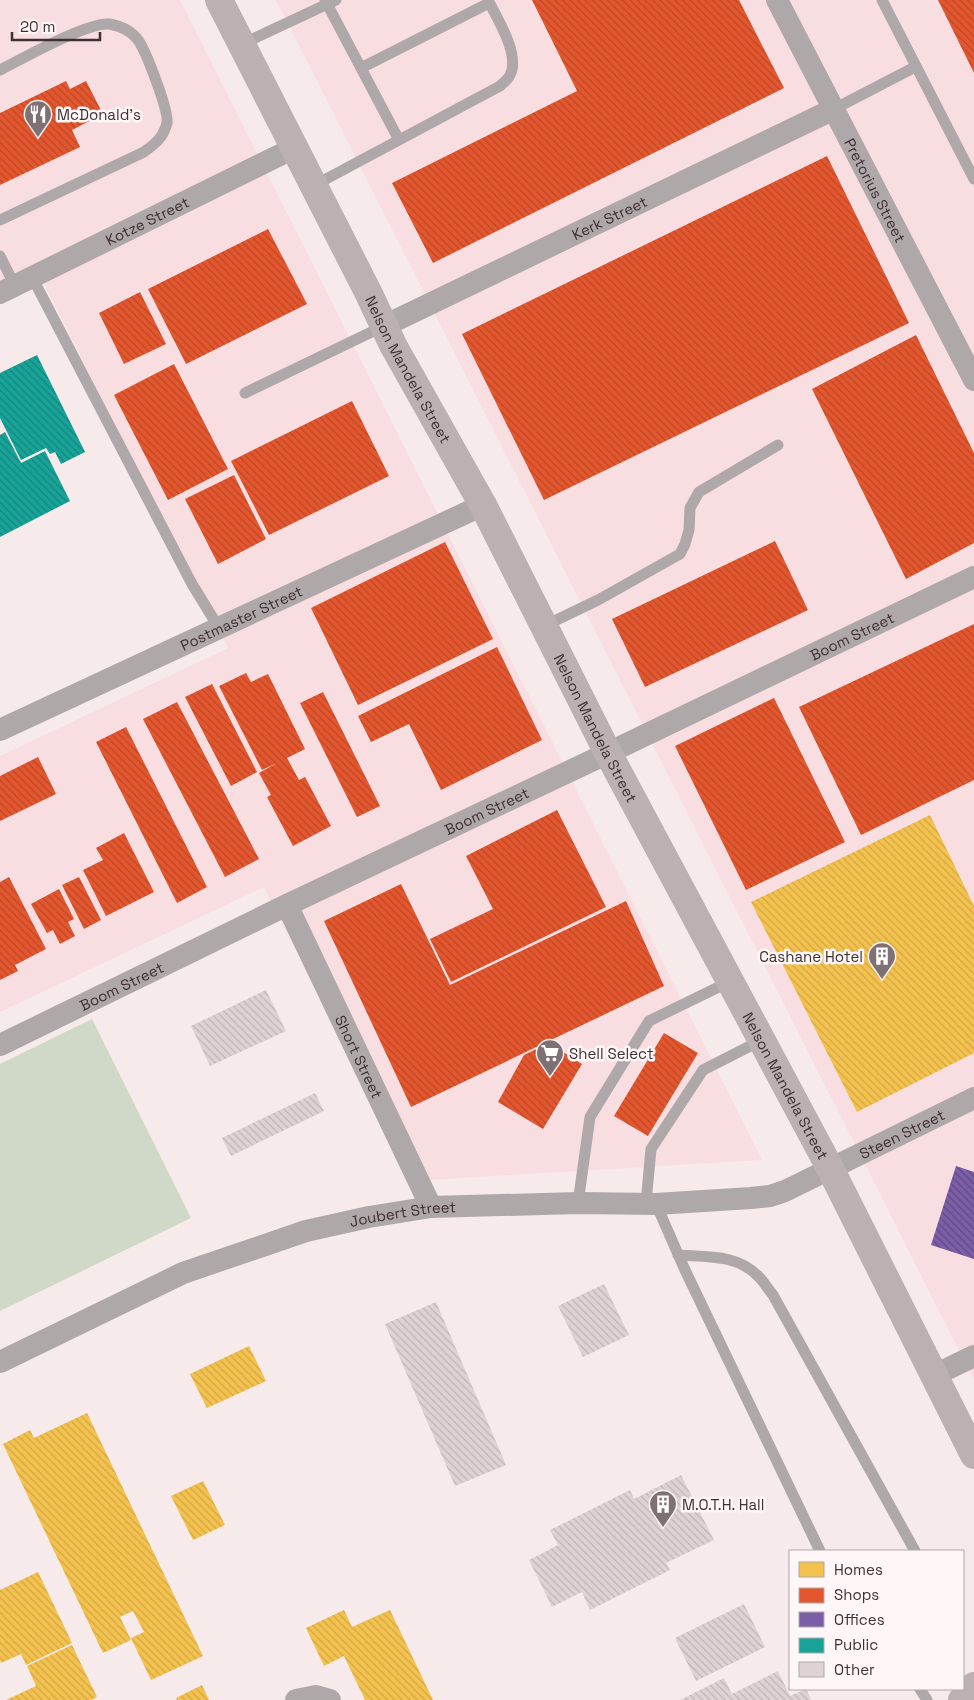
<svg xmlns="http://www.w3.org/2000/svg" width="974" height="1700" font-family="'Space Grotesk',sans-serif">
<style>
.built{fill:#f9dee1}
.park{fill:#d0d8c7}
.homes{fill:url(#homes-back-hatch)}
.shops{fill:url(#shops-back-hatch)}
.offices{fill:url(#offices-back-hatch)}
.public{fill:url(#public-back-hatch)}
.building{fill:url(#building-back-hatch)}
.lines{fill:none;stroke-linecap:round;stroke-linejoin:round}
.lane{stroke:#afa8a9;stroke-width:11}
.street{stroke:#afa8a9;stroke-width:22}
.secondary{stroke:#bbb1b2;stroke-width:28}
.labels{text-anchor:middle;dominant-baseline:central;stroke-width:5;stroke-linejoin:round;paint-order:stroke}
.poi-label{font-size:15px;fill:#3f3032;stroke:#fef6f7;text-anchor:start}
.street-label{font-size:15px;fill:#3f3032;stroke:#fef6f7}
</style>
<defs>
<pattern id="homes-back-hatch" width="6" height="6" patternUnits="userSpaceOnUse" patternTransform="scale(1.25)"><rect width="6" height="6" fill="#f2c14e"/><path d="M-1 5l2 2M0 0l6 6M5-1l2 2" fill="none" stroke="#d1a645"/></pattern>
<pattern id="shops-back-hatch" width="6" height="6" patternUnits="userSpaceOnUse" patternTransform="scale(1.25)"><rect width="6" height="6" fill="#e4572e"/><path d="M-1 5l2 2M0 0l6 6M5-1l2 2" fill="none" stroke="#ba4828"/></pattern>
<pattern id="offices-back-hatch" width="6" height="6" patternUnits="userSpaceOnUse" patternTransform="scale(1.25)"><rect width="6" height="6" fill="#7b5ea7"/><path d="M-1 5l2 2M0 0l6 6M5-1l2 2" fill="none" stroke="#614a81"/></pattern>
<pattern id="public-back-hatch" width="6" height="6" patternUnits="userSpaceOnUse" patternTransform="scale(1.25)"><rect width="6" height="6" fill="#17a398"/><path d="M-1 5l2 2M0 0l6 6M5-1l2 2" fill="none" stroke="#16857d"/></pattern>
<pattern id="building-back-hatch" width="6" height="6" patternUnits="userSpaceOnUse" patternTransform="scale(1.25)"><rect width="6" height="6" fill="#dfd2d3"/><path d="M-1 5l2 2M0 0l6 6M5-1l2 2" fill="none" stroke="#c0b5b6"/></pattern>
</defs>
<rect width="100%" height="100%" fill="#f7eaeb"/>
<!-- built -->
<path class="built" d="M0,0H180L762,1160L411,1181L264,887L0,1012V756L228,648L35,266L0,282Z
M276,0H974V1380Z"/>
<!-- park -->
<path class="park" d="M92,1019L191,1218L0,1311V1064Z"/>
<!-- homes -->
<path class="homes" d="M930,815L974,906V1053L857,1112L751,902Z
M249,1346L266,1381L207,1408L190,1374Z
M87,1413L203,1656L151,1680L131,1638L144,1632L133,1611L120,1617L131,1640L103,1653L3,1444L30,1430L34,1438Z
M203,1481L225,1525L193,1540L171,1496Z
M38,1572L72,1643L26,1665L21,1654L1,1663L0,1660V1590Z
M344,1610L352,1627L390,1610L433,1700H365L344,1656L324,1666L306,1628Z
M72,1645L97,1697L91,1700H6L36,1686L27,1666Z
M202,1685L209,1700H177L176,1698Z"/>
<!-- shops -->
<path class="shops" d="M532,0H739L784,88L433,263L392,183L577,91Z
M938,0H974V73Z
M66,81L70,89L86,81L103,114L72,130L80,147L0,185V113Z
M827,156L909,323L544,500L462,334Z
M268,229L307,304L186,364L148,289Z
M140,292L166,344L124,364L99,313Z
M916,335L974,453V543L906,579L812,389Z
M174,364L228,469L168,500L114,395Z
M352,401L389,476L269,535L231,461Z
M234,475L266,539L218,564L185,499Z
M775,541L808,610L645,687L612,619Z
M445,542L493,639L358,705L311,608Z
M974,624V780L861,835L799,707Z
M497,647L542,740L441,790L409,724L371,742L358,716Z
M246,673L251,682L268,674L305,749L287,758L299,780L305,777L331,826L293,846L267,797L271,795L259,773L277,763L262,770L219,686Z
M212,684L257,772L231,786L185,697Z
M323,692L380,806L357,817L300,703Z
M774,698L845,842L746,890L675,746Z
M177,702L259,859L225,877L143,719Z
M126,727L207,887L177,903L96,742Z
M38,757L56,794L0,821V776Z
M557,810L606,907L451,982L430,939L493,909L466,856Z
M124,833L154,892L106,916L83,870L103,860L96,848Z
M9,877L46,949L15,965L18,971L0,980V882Z
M79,877L101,920L84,929L62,885Z
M401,884L450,985L626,901L664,986L411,1107L324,921Z
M59,889L74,919L68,922L75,936L60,944L53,930L47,933L31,904Z
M664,1033L698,1053L648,1136L614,1116Z
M549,1043L582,1064L543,1129L498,1102L524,1055Z"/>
<!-- offices -->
<path class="offices" d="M956,1166L974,1172V1259L931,1245Z"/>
<!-- public -->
<path class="public" d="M37,355L85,452L61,464L55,452L50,454L46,448L21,460L0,418V373Z
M5,432L21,463L45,451L70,501L0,537V435Z"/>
<!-- building -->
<path class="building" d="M266,990L286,1031L210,1066L191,1026Z
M315,1093L324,1111L231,1156L222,1138Z
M604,1284L629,1335L583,1357L558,1306Z
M436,1302L506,1465L455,1486L385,1324Z
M681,1475L714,1540L666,1563L670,1570L590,1610L582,1592L552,1607L529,1560L558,1545L550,1530L630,1490L634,1499Z
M744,1604L765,1647L696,1681L675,1638Z
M778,1671L790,1696L806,1689L811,1700H680L724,1678L732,1694Z"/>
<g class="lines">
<!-- lane -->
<path class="lane" d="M325,0L399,140
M882,0L974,179
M242,44L336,0
M361,68L489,3
M0,70C22,59 87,22 109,24C121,26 131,30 138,40C146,51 169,111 167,123C163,138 156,143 144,152L0,220
M834,109L915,67
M313,186L500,86C503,83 507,80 509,77C522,57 497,18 488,0
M0,256L15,286
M32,277L192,584L219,628
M245,393L384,326
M544,626L598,600L680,554L685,544L689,530L690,508L699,492L778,445
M578,1203L590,1117L649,1021L729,982
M646,1203L651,1149L703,1070L762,1040
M656,1204L685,1270L820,1551
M678,1255C706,1257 738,1254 759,1277C764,1282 768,1289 773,1295L915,1551
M920,1689L927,1700"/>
<!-- street -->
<g class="street">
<path id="s1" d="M777,0L974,380"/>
<path id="s2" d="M0,293L294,148"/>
<path id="s3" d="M384,326L834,109"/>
<path id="s4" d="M0,730L483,505"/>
<path id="s5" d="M287,905L431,1207"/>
<path id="s6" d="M0,1045L287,905L608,753L974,577"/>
<path id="s7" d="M0,1362L183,1273L306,1231L369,1217L431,1207L578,1203L656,1204L751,1198L770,1196L785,1191L974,1098"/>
<path d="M933,1376L974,1356"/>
<path d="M296,1700L316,1696L330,1700"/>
</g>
<!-- secondary -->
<g class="secondary">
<path id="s8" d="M219,0L368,292L393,345L483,505L608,753L830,1168L974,1455"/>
<path d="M962,1700L974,1686"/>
</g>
</g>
<!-- icons -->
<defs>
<g id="restaurant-pin" transform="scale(1.4375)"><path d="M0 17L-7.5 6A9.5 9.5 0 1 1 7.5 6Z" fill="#7f7173" stroke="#fef6f7"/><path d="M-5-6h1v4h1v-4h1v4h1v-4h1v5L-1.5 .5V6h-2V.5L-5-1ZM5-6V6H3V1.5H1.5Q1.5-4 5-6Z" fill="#fff"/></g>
<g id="building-pin" transform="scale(1.4375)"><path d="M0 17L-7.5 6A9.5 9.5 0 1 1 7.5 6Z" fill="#7f7173" stroke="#fef6f7"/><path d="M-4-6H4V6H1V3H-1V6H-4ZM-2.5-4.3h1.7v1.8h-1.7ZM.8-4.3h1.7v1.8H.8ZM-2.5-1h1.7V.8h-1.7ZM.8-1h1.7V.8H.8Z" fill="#fff"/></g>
<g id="supermarket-pin" transform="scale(1.4375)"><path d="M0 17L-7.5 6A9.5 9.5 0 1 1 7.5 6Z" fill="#7f7173" stroke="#fef6f7"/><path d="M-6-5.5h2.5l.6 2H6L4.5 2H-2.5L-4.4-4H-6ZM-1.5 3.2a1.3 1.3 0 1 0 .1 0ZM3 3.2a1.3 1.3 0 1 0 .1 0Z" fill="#fff"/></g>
</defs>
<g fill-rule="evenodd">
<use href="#restaurant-pin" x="38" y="114"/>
<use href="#building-pin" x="882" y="956"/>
<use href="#supermarket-pin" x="550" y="1053"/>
<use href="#building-pin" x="663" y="1504"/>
</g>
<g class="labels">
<!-- poi labels -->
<g class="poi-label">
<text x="57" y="114">McDonald's</text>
<text x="863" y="956" text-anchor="end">Cashane Hotel</text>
<text x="569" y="1053">Shell Select</text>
<text x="682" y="1504">M.O.T.H. Hall</text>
</g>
<!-- street labels -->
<g class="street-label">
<text stroke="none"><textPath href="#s1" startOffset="214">Pretorius Street</textPath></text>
<text stroke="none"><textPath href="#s3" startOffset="250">Kerk Street</textPath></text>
<text stroke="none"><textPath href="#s2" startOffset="164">Kotze Street</textPath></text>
<text stroke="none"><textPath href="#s8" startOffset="415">Nelson Mandela Street</textPath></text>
<text stroke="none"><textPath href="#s4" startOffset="266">Postmaster Street</textPath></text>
<text stroke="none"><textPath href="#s6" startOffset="945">Boom Street</textPath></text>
<text stroke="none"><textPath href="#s8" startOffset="820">Nelson Mandela Street</textPath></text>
<text stroke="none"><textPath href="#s6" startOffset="540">Boom Street</textPath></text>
<text stroke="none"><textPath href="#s6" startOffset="135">Boom Street</textPath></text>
<text stroke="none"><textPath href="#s5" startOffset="168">Short Street</textPath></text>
<text stroke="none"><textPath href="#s8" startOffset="1225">Nelson Mandela Street</textPath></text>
<text stroke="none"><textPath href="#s7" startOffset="946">Steen Street</textPath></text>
<text stroke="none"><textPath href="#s7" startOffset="432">Joubert Street</textPath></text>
</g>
</g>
<!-- legend -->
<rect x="789" y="1550" width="175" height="140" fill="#fef6f7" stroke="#b2a7a8"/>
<rect x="799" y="1562" width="25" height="15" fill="#f2c14e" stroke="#b2a7a8"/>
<text x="834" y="1575" font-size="15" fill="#3f3032">Homes</text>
<rect x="799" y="1588" width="25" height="15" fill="#e4572e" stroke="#b2a7a8"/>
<text x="834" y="1600" font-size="15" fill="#3f3032">Shops</text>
<rect x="799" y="1612" width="25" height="15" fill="#7b5ea7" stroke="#b2a7a8"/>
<text x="834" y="1625" font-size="15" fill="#3f3032">Offices</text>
<rect x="799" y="1638" width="25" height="15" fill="#17a398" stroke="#b2a7a8"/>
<text x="834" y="1650" font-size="15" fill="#3f3032">Public</text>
<rect x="799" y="1662" width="25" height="15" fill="#dfd2d3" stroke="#b2a7a8"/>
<text x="834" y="1675" font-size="15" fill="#3f3032">Other</text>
<!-- scale -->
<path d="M12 32v8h88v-8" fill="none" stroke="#3f3032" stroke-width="2.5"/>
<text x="20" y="32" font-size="15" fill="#3f3032" stroke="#fef6f7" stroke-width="4" paint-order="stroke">20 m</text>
</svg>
